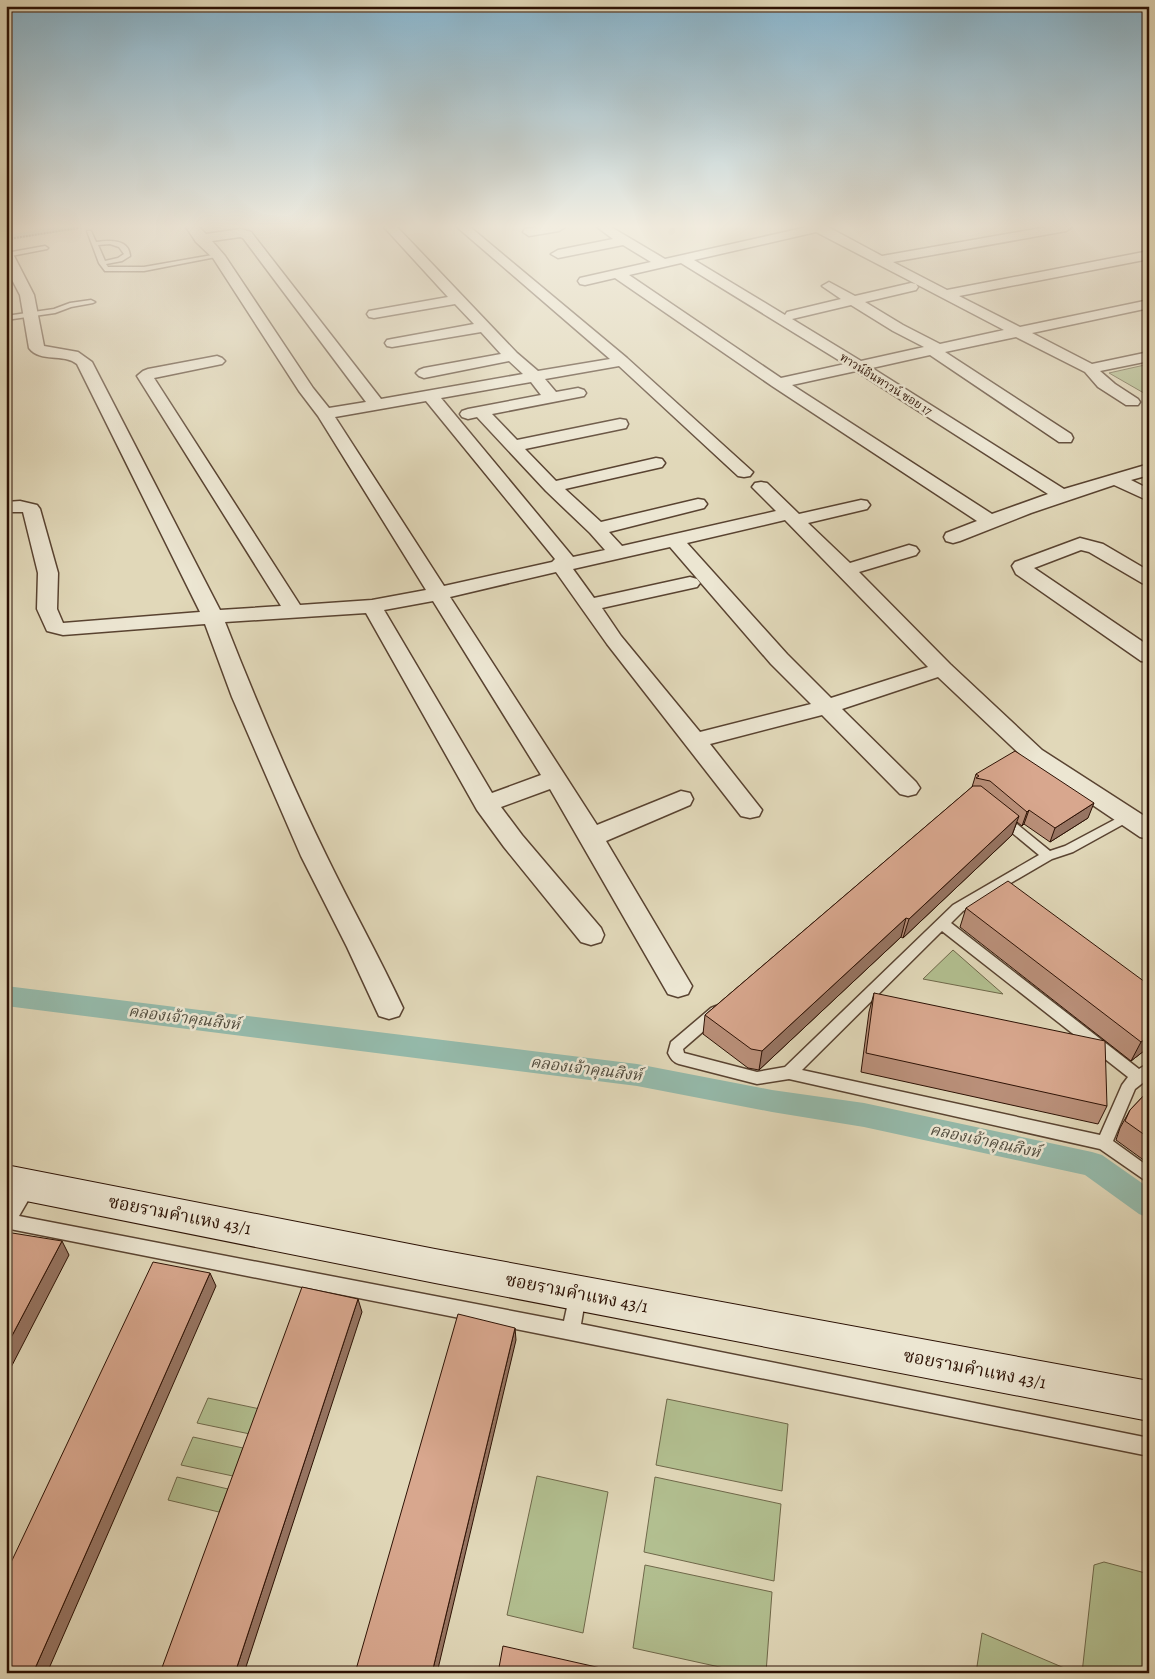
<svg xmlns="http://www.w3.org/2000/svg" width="1155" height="1679" font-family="Alegreya,'Noto Serif Thai',serif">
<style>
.green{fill:#b2bf90;stroke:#6f684a}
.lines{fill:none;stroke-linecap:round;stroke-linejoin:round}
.canal{fill:#95baab;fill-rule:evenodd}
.lane-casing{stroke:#594331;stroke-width:3}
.street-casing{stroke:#594331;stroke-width:3}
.secondary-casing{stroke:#2c1104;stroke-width:2}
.path{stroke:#2c1104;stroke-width:2;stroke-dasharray:2 1;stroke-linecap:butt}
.lane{fill:#ece6d2;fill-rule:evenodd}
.street{fill:#ece6d2;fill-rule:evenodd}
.secondary{fill:#ece6d2;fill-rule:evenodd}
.wall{fill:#ba907a;stroke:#2c1104}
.shaded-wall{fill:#977563;stroke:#2c1104}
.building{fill:#d8a78e;stroke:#2c1104}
.labels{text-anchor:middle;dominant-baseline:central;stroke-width:5;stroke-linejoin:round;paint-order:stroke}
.far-street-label{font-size:12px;fill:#2c1104;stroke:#ece6d2}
.water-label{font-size:16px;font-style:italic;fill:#514c3e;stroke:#ece6d2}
.near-street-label{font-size:18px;fill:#2c1104;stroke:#ece6d2}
</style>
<rect width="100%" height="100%" fill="#e1d8b9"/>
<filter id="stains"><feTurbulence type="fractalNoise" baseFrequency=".004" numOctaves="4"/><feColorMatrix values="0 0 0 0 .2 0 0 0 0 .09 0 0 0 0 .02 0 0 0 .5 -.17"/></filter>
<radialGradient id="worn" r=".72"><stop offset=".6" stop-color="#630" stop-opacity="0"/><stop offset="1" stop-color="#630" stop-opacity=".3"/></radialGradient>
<!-- green -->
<path class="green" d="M1149,364V396L1109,373Z
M953,950L1003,994L923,979Z
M208,1398L260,1409L250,1434L197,1423Z
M667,1399L788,1424L782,1491L656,1465Z
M193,1437L243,1448L233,1476L181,1465Z
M537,1476L608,1492L583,1633L507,1615Z
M177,1477L228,1489L219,1512L168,1500Z
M655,1477L781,1504L774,1581L644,1552Z
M1104,1562L1149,1574V1673H1082L1094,1565Z
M645,1565L772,1592L766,1673H747L633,1648Z
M982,1633L1069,1670V1673H976Z"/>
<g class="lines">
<!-- canal -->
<path class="canal" d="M54,227H79L73,230L6,241V235Z
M6,986L637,1064L772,1090L864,1103L1092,1152L1102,1155L1149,1188V1218L1139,1214L1085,1175L864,1127L772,1112L637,1086L6,1006Z"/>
<!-- lane casing -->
<g class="lane-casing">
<path id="lane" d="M87,231H91L96,242C110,240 129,239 130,256L122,261L106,264L108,267H144L218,254L221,256L144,271H105L99,263ZM110,244L119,247L124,254L118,258L105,261L98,245Z
M45,246L48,248L47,249L6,257V253Z
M91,300L95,302L93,303L71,307L55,313L6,320V316L54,309L70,303Z
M1127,813L1131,814L1133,817L1131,820L1073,852L1052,859L963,911L951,923L1139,1069L1149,1063V1078L1135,1089L1113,1141L1149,1167V1183L1100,1149L789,1079L757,1084L679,1064C673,1062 671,1059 668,1053L671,1042L711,1008L716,1006L721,1008L723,1012L721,1016L683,1049L684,1053L757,1072L785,1067L953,905L1039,855L999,822L997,819L999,816H1007L1050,851L1065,846ZM942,931L1128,1077L1122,1085L1100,1135L802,1070Z
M29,1178L35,1180L37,1185L19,1216L564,1321L571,1289L577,1287L583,1289L586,1295L581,1324L1149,1438V1456L571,1340L10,1229L6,1230V1208L23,1180Z"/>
</g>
<!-- street casing -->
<g class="street-casing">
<path id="street" d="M186,227H199L206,234L240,229L251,232L381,399L523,374L509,361L424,378L419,376L416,373L419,370L424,368L501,354L481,332L392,347L387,346L385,343L387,340L392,339L474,324L455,304L374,318L369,317L367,314L369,311L448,297L384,227H397L517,353L538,371L610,359L457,227H470L627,358L753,472L750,476L744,477L738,476L619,366L545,379L556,392L578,388L584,390L586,393L584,396L492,414L517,440L620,419L626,420L628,424L626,428L525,449L556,481L656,458L662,459L665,463L662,467L565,489L601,522L698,499L704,500L707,504L704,508L609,532L622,546L776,511L752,487L755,483L761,482L767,483L799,514L861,500L867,501L870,505L867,509L808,523L850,563L909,545L916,547L919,551L916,555L859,572L950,664L1042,750L1149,819V839L1140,837L1026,760L938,677L842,709L916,782L920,788L916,794L908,796L900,794L822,715L710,744L762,810L759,816L750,818L741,816L607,644L556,572L450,597L597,825L681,791L690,793L693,799L690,805L606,841L692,986L688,994L678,997L668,994L550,789L501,807L522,835L601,928L604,935L601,942L591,945L581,942L504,847L477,810L366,613L225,622C256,701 289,779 326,855C351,907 379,956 403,1008L399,1016L389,1019L379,1016L347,947L301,856L232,697L205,624L63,635L47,631L37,609L38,573L23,512H6V502L20,501L37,505L40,509L58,573L57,609L63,623L200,612L77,364C64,353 40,363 29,348L20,295L6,268V250L13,254L34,295L44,346L78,352L92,362L220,610L281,606L137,376L143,371L148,369L217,356L222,358L225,361L222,364L154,378L300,605L372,600L426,590L318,416L299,391L213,258L196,242ZM240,237L243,238L366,402L329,408L313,388L225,256L212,241ZM531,382L541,395L468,409L462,411L460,414L462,417L468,419L477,417L546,491L590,533L605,550L573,557L441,398ZM426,401L555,559L552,562L444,586L335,417ZM785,520L928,667L831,698L787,654L687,543ZM670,547L771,664L811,704L700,732L621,636L602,608L697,587L700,583L697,579L690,577L594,598L573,569ZM433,601L541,775L492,793L384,610Z
M538,227H565L559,231L529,236L523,232L525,229Z
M597,227H611L665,259L807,227H828L882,256L1047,227H1072L1066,231L893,262L947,290L1149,251V259L959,296L1020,327L1149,300V308L1032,333L1092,364L1149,352V361L1100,371L1115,384L1138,399L1140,402L1138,405H1126L1098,387L1085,372L1016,337L945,352L1071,434L1073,438L1071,442H1059L930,355L872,368L1064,489L1149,464V475L1131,480L1149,489V501L1114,485L1031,513L960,541L953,543L946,541L944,537L946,533L977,521L772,386L615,278L585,285L580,284L578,281L580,278L651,262L623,245L558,258L551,254L558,250L613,239ZM816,232L916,284L911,283L855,296L829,282L822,286L841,299L787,312L785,315L694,260ZM681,263L845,364L781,378L629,275ZM916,284L1004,330L940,344L903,325L865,302L916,290L918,287ZM851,305L893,331L924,347L861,361L792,319ZM856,371L1048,494L992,514L792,385Z
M1080,538L1103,544L1149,571V585L1142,583L1089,552L1081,550L1034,568L1149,646V662L1141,661L1016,574L1012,566L1015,562Z"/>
</g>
<!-- secondary casing -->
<g class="secondary-casing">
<path id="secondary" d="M6,1165L435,1249L1149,1381V1421L435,1283L6,1197Z"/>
</g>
<!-- path -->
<path class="path" d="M8,239L78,228"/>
<!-- lane -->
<use href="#lane" class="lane"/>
<!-- street -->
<use href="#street" class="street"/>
<!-- secondary -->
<use href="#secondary" class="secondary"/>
</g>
<!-- wall -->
<path class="wall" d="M976,774L1088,818L1050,842L1024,824L1022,826L1017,822L1012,835L903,938L901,937L759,1070L748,1068L703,1034L705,1015L972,787Z
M966,908L1149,985V1047L1131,1061L960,927Z
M874,993L1107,1106L1098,1124L861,1072L869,1012Z
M1149,1090V1164L1116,1140L1120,1128L1130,1110Z"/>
<!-- shaded-wall -->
<path class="shaded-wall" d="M1094,803L1088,818L1050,842L1055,828Z
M1029,810L1024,824L1022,826L1027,812Z
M1019,816L1012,835L903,938L909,919Z
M906,918L901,937L759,1070L762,1051Z
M1149,1036V1047L1131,1061L1141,1042Z
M62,1241L69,1255L6,1377V1347Z
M210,1273L216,1286L47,1673H33Z
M358,1299L362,1312L244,1673H235Z
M515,1328L516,1340L437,1673H432Z"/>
<!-- building -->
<path class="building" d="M1015,751L1094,803L1055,828L1029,810L1027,812L990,781L976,778L979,776L976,774Z
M973,786H981L1019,816L909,919L906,918L762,1051L751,1049L705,1015Z
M1008,881L1149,985V1036L1141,1042L966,908Z
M874,993L1105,1041L1107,1106L866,1053Z
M1149,1090V1138L1125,1121L1130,1110Z
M6,1232L62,1241L6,1347Z
M153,1262L210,1273L33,1673H15L6,1671V1573Z
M302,1287L358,1299L235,1673H160Z
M458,1314L515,1328L432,1673H355Z
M503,1646L623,1673H498Z"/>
<!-- sky -->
<linearGradient id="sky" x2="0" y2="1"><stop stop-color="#87b6d0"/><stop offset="0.49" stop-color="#f2ede0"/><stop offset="1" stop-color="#f2ede0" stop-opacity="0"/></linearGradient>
<rect width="1155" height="462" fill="url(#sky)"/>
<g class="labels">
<!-- far-street labels -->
<g class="far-street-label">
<text transform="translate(886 384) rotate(32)">ทาวน์อินทาวน์ ซอย 17</text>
</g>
<!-- water labels -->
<g class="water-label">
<text transform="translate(184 1018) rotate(7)">คลองเจ้าคุณสิงห์</text>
<text transform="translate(586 1069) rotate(7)">คลองเจ้าคุณสิงห์</text>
<text transform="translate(985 1141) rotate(12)">คลองเจ้าคุณสิงห์</text>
</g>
<!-- near-street labels -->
<g class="near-street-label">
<text transform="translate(180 1215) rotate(11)">ซอยรามคำแหง 43/1</text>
<text transform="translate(577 1293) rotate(11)">ซอยรามคำแหง 43/1</text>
<text transform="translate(975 1369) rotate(11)">ซอยรามคำแหง 43/1</text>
</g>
</g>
<!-- margin -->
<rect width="1155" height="1679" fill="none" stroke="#e1d8b9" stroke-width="25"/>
<rect x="8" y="8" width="1140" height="1664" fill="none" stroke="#2c1104" stroke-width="2.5"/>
<rect x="12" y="12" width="1130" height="1654" fill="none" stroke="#2c1104"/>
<rect width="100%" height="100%" filter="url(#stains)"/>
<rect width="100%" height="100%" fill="url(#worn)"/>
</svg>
